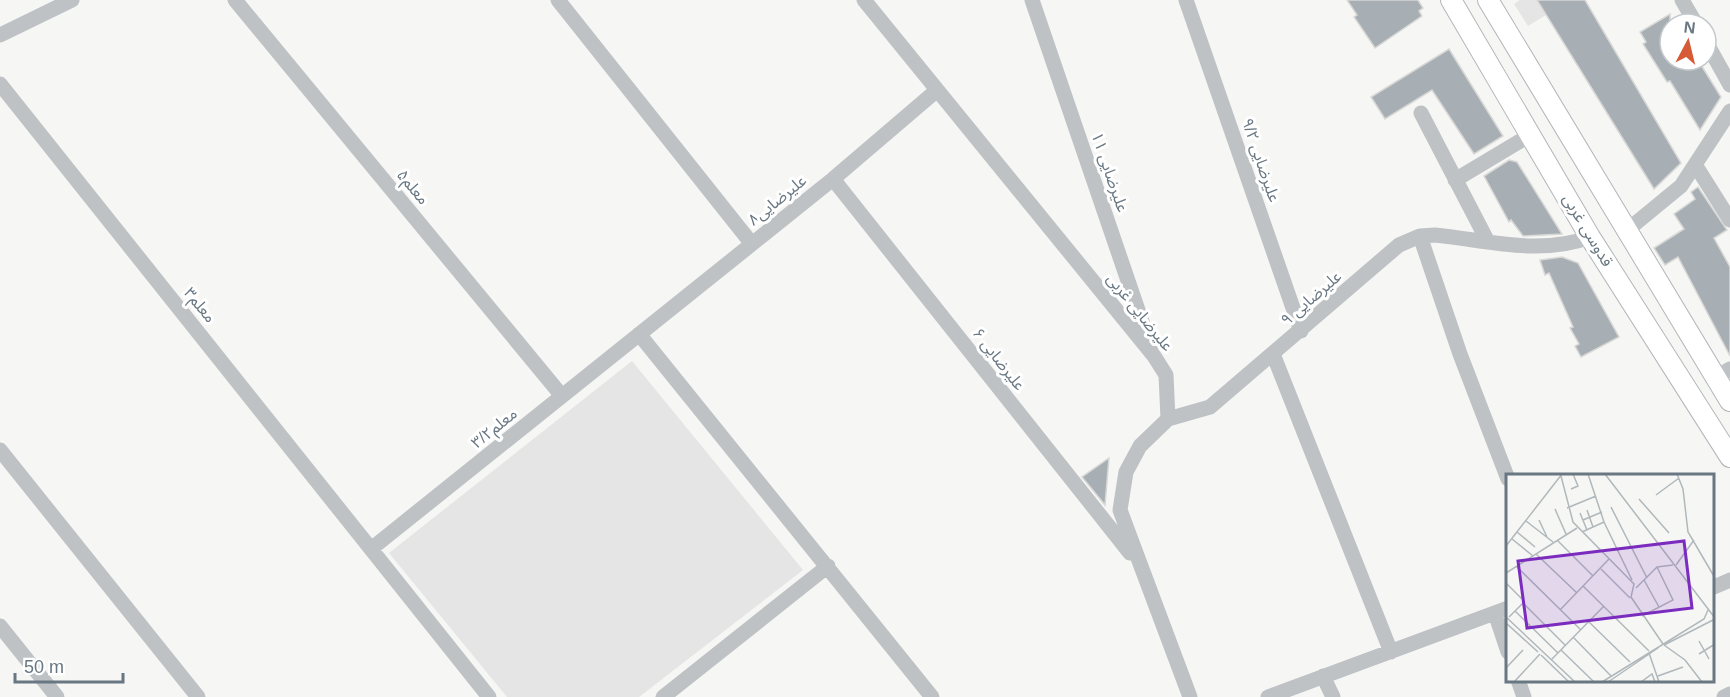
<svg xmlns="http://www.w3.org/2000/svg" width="1730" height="697" font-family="Helvetica,'Noto Sans Arabic',sans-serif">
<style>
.built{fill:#e4e5e4}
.building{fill:#a8afb4;stroke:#d8d8d6;stroke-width:1.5}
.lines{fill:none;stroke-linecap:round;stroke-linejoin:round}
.major-casing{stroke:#b2b6b9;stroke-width:22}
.minor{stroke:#bec2c5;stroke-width:15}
.major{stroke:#fff;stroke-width:20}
.labels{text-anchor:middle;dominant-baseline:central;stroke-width:6;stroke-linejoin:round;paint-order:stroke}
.street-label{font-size:16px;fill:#687782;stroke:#fff}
.inset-road{fill:none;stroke:#b0b8bc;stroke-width:1.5}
.view{fill:#7b2cbf;fill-opacity:0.15;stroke:#7b2cbf;stroke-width:3}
.inset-edge{fill:none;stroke:#687782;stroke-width:3}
</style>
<rect width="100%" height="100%" fill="#f6f6f4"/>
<!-- built -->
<path class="built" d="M1520,0H1570L1528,26L1514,4Z
M632,361L803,570L639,697H507L389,553Z"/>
<!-- building -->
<path class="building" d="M1347,0H1418L1423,8L1419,11L1422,16L1375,48L1354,17L1357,15Z
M1537,0H1585L1681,163L1654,189Z
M1670,14V60H1698L1721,97L1700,130L1670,81L1667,82L1643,44L1646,42L1640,32Z
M1449,49L1503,136L1474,154L1432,90L1385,119L1371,97Z
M1509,160L1517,162L1562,234L1523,236L1511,220L1509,222L1484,176Z
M1698,187L1727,230L1714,238L1730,267V356L1678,257L1665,265L1654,248L1684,229L1674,214L1695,199L1691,192Z
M1562,257L1578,263L1619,337L1581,357L1575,346L1579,344L1570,328L1573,327L1549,273L1545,275L1540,260Z
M1109,458L1105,505L1082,477Z"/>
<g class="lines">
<!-- major casing -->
<g class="major-casing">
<path id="major" d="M1451,0L1590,237L1730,457
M1488,0L1730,401"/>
</g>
<!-- minor -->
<path class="minor" d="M235,0L562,396
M558,0L752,244
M864,0L1154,356L1166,375L1168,419L1140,446L1126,472L1120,510L1190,697
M1032,0L1151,348
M1186,0L1301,331
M1682,0L1696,24
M0,35L72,0
M1706,42L1730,85
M0,84L489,697
M1421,113L1487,240
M1696,166L1730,220
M833,179L1130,553
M1455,180L1532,134
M1625,232L1681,186L1730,111
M1420,236L1460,354L1508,479
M639,334L932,697
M1273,354L1391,652
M1716,377L1730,369
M1168,419L1210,407L1399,245L1420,236L1435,235C1486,240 1540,256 1590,237
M0,450L198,697
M371,549L833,179L936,91
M1714,587L1730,580
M1495,613L1508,652
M0,626L57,697
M1323,676L1333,697
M1518,680L1524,697
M663,697L828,566
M1268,697L1508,608
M1724,697L1730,694"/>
<!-- major -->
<use href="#major" class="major"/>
</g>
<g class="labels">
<!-- street labels -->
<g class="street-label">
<text transform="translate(1261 160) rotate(71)">۹/۲ علیرضایی</text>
<text transform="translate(1110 172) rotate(71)">۱۱ علیرضایی</text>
<text transform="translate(413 187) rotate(50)">معلم۵</text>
<text transform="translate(777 200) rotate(-39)">علیرضایی۸</text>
<text transform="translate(1588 230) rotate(59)">قدوسی غربی</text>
<text transform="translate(1311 298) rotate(-41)">۹ علیرضایی</text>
<text transform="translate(200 305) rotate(51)">معلم۳</text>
<text transform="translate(1140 312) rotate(51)">علیرضایی غربی</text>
<text transform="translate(999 359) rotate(52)">۶ علیرضایی</text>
<text transform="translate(494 428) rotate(-39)">معلم۳/۲</text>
</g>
</g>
<!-- overview -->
<g transform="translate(1506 474)">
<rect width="208" height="208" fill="#f6f6f4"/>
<path class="inset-road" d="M82,0L98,48L126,106M99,0L209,144M171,0L177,15L182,58L209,104M55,2L67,48L128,110L125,123L157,170M65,15L72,12L67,0M150,21L173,4M133,25L163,59M105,33L141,104M61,34L90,22M49,35L60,60M81,36L87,53M74,39L81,56M33,46L41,63M77,46L96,38M20,47L47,68M11,58L29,73M76,58L98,48M6,65L27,82M51,66L87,102M0,72L56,0M30,80L71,119M170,91L188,66M10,92L75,156M95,95L124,124M0,99L71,54M138,106L153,133M0,109L16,125M77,112L143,177M130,114L151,93L167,91M54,136L103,85M9,137L52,179M136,142L167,126L151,93M0,143L69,208M3,143L17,129L59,171M83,148L124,188M0,149L32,178M67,163L105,202M193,167L203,185M158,171L209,145M158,171L179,186L196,208M55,176L88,208M143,179L153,208M193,180L209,170M35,181L63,208M45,186L98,132M0,194L17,176M152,202L177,193M8,208L34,180M96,208L198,145L202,136M102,208L152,174M135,208L146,200L149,208"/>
<path class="view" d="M178,67L186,134L21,154L12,87Z"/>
<rect width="208" height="208" class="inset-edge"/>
</g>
<!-- north arrow -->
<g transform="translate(1688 42) rotate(7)"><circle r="28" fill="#ffffff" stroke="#c3c9cd" stroke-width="1.5"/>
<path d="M0-4.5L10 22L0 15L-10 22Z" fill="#d55a35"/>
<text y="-9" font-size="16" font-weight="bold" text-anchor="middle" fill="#687782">N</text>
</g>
<!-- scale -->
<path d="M15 673v9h108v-9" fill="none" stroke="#687782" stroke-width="3"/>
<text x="24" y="673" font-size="18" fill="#687782" stroke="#ffffff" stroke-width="4.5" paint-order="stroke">50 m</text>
</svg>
